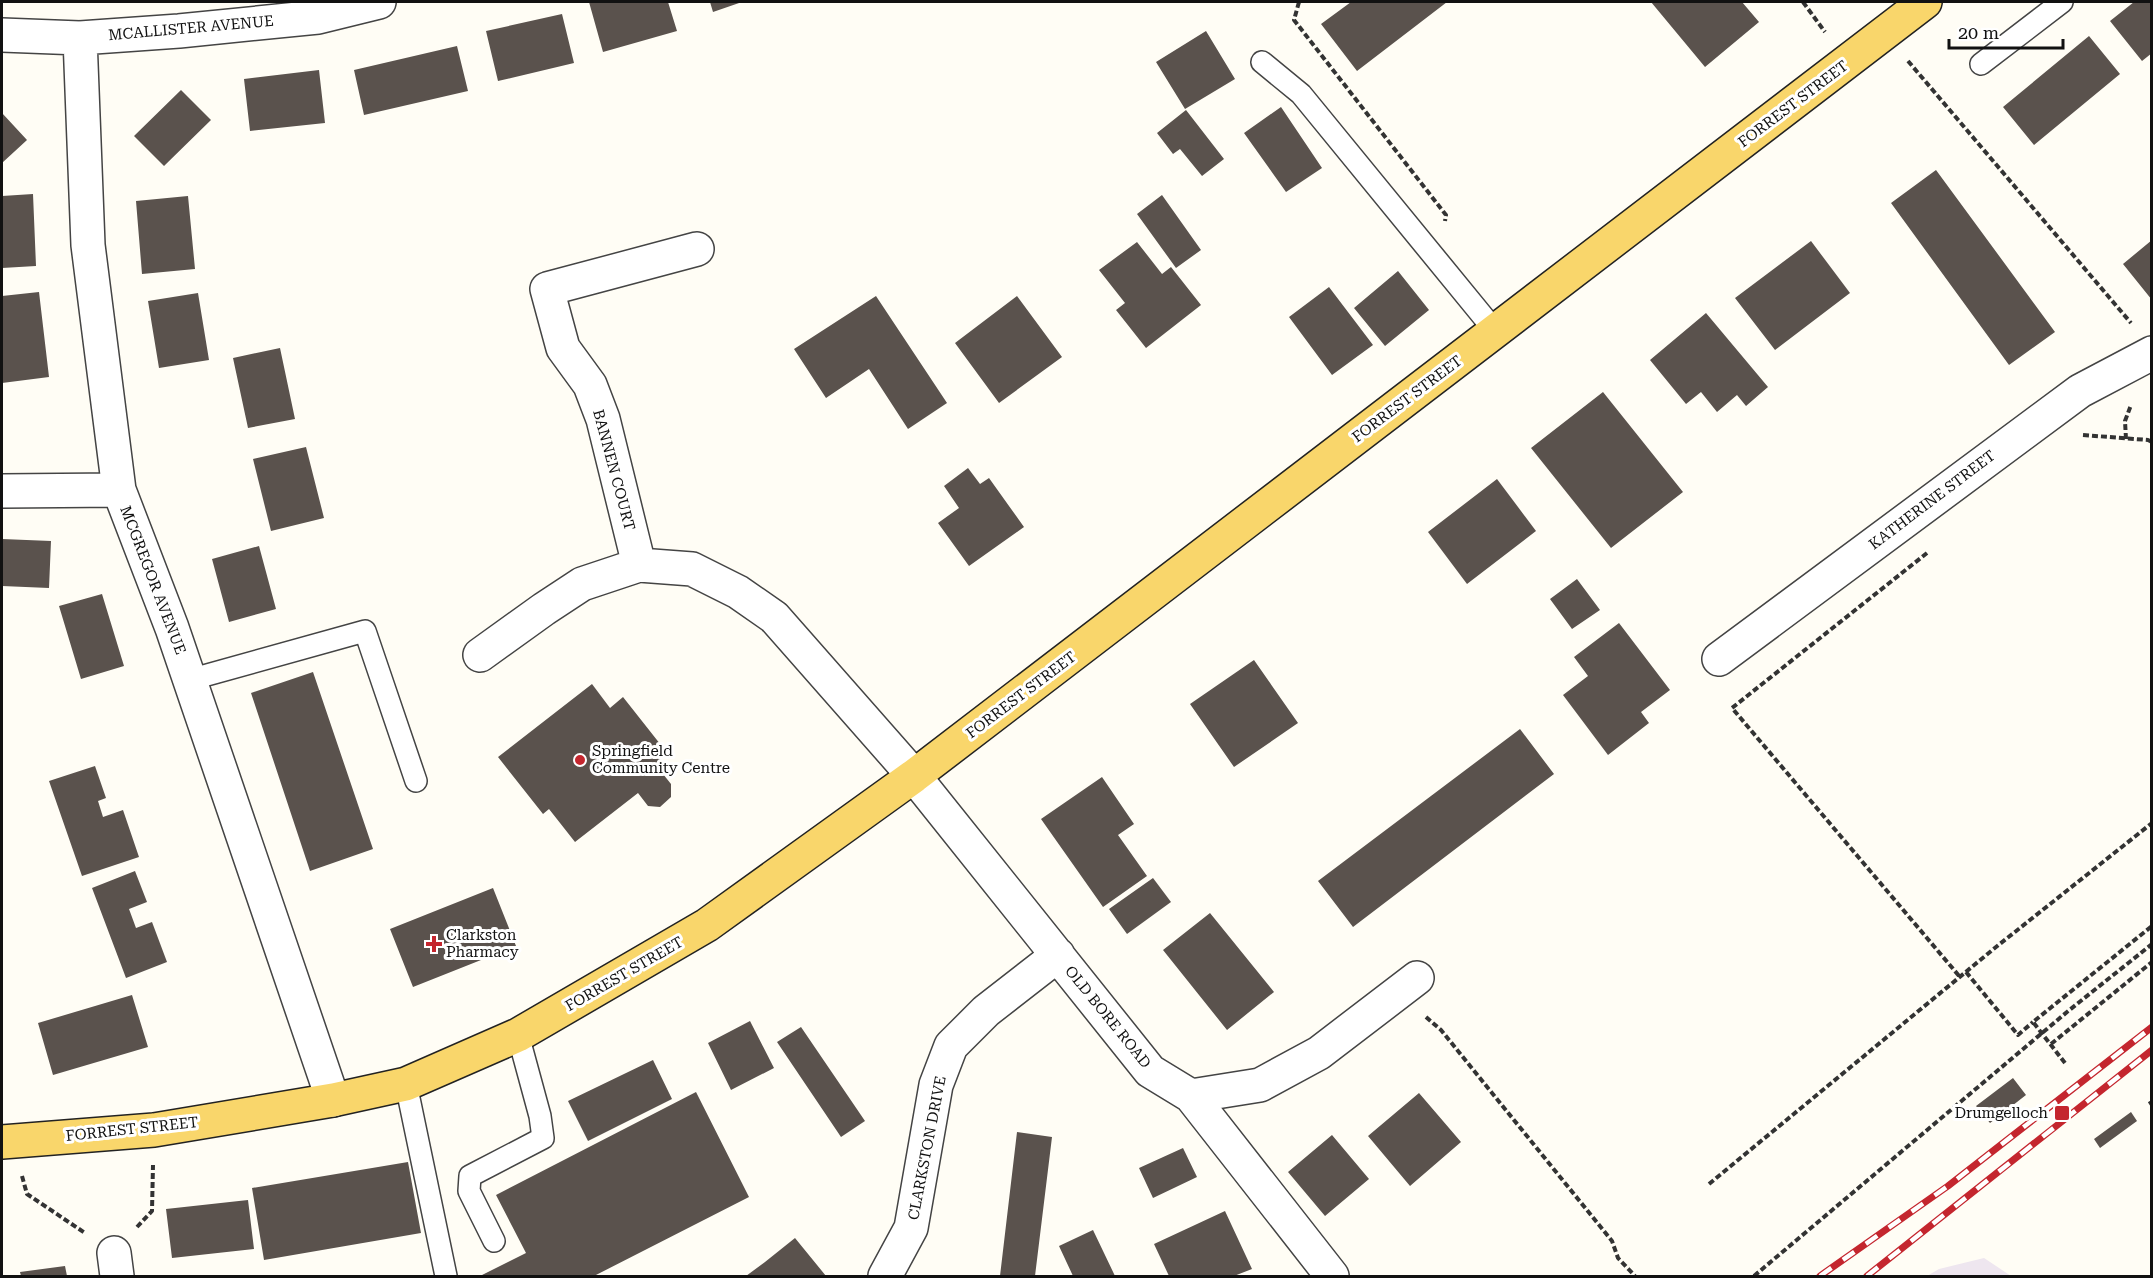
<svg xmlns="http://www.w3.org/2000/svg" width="2153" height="1278" font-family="'Roboto Serif',serif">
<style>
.industrial{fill:#eee6ef}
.building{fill:#5a524d}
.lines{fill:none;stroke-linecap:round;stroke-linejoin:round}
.service-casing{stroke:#444;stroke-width:24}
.minor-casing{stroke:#444;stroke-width:36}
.primary-casing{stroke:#222;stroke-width:36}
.path{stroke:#333;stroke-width:4;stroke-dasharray:6 3;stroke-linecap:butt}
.service{stroke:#fff;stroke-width:21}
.minor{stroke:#fff;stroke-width:33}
.primary{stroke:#f9d66b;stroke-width:33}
.rail-casing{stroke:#c4262e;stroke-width:7}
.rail{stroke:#fff;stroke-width:4.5;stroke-dasharray:14;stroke-linecap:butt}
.poi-dot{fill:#c4262e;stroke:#fff;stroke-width:2}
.labels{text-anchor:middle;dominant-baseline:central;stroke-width:6;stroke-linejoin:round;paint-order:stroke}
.street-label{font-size:15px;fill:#111;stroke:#fff}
.poi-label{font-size:15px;fill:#111;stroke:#fff;text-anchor:start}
</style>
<rect width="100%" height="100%" fill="#fffdf5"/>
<!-- industrial -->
<path class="industrial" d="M1984,1258L2011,1276H1927L1939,1269Z"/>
<!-- building -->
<path class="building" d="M589,2H668L677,31L603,52Z
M710,2H742L713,12Z
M1351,2H1447L1357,71L1321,24Z
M1651,2H1742L1759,22L1705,67Z
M2134,2H2152V53L2142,61L2110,21Z
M562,14L574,63L498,81L486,31Z
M1206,31L1235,79L1185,109L1156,62Z
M2089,36L2120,74L2034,145L2003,107Z
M457,46L468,91L364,115L354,70Z
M319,70L325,123L250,131L244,79Z
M181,90L211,120L164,166L134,136Z
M1281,107L1322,168L1286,192L1244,133Z
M1186,110L1224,159L1202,176L1180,149L1173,154L1157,133Z
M2,113L27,140L2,163Z
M1936,170L2055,332L2009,365L1891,203Z
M33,194L36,266L2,268V196Z
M1162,195L1201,250L1176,268L1137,214Z
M188,196L195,269L142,274L136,201Z
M2152,240V300L2123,264Z
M1811,241L1850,293L1775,350L1735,298Z
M1137,242L1162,274L1171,267L1201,305L1146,348L1116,310L1125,303L1099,270Z
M1398,271L1429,310L1385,346L1354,308Z
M1329,287L1373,345L1332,375L1289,317Z
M39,292L49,377L2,383V296Z
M198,293L209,360L159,368L148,301Z
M876,296L947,403L908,429L869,369L826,398L794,349Z
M1017,296L1062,357L999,403L955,343Z
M1706,313L1768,387L1746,406L1737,395L1717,412L1701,392L1686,404L1650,360Z
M280,348L295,419L248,428L233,358Z
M1603,392L1683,492L1611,548L1531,448Z
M306,447L324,518L271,531L253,459Z
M968,468L980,484L989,478L1024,527L969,566L938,523L959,508L944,486Z
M1497,479L1536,531L1467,584L1428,532Z
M2,539L51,541L49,588L2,586Z
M259,546L276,609L229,622L212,559Z
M1577,579L1600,610L1572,629L1550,599Z
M102,594L124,666L81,679L59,606Z
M1619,623L1670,690L1641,712L1649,723L1608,755L1563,695L1588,676L1574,657Z
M1254,660L1298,723L1234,767L1190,704Z
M313,672L373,849L310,871L251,693Z
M592,684L610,708L623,697L668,754L655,764L671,784V797L660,807L648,806L638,793L575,842L549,809L543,814L498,757Z
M1520,729L1554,774L1353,927L1318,881Z
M95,766L106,798L98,801L103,817L123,810L139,857L82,876L49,781Z
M1102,777L1134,824L1118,835L1147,876L1103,907L1041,819Z
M135,871L147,902L129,909L136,928L152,922L167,962L126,978L92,888Z
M1153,878L1171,902L1127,934L1109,909Z
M493,888L516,946L413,987L390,929Z
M1210,913L1274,992L1227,1030L1163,950Z
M132,995L148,1047L53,1075L38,1023Z
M750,1021L774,1068L731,1090L708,1043Z
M801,1027L865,1121L841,1137L777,1042Z
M653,1060L672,1099L588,1141L568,1101Z
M2013,1078L2026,1095L1990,1123L1976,1106Z
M696,1092L749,1197L594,1276H483L482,1275L526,1253L496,1195Z
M1419,1093L1461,1142L1410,1186L1368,1136Z
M2131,1112L2137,1121L2100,1148L2094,1139Z
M1017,1132L1052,1137L1035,1276H1000Z
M1332,1135L1369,1179L1325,1216L1288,1172Z
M1183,1148L1197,1177L1153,1198L1139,1168Z
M408,1162L421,1233L264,1260L252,1188Z
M248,1200L254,1249L172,1258L166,1209Z
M1225,1211L1252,1269L1234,1276H1169L1154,1244Z
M1093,1230L1115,1276H1073L1059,1246Z
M795,1238L826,1276H746L765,1262Z
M65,1266L67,1276H21L20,1272Z"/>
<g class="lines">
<!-- service casing -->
<g class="service-casing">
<path id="service" d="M1262,62L1301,94L1495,331
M1981,64L2062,2
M189,680L365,631L416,781
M406,1084L446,1276
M494,1241L469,1191L470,1176L543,1138L540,1116L518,1035"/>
</g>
<!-- minor casing -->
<g class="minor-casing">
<path id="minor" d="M2,35L80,38L179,31L318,17L379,2
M80,38L88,245L119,490L172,628L333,1100
M2,491L119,490
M639,565L603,419L590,385L563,348L547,289L697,249
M480,655L544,609L582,584L639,565L692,569L738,592L774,617L914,776L1150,1071L1191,1096L1332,1276
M1719,659L2080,391L2152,353
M1191,1096L1260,1085L1319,1053L1417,978
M114,1253L117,1276
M885,1276L911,1228L936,1085L951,1046L986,1011L1058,955"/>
</g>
<!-- primary casing -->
<g class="primary-casing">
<path id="primary" d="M2,1142L154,1130L333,1100L406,1084L518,1035L707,925L914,776L1925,2"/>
</g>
<!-- path -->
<path class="path" d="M1299,2L1294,20L1446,215L1445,221
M1803,2L1825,32
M1908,61L2131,323
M2083,435L2148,440L2152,442
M2126,439L2125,421L2131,405
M1927,553L1732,708L1960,977
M1966,972L2018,1035L2033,1022
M1426,1017L1441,1030L1612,1241L1618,1258L1635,1276
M2051,1044L2152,962
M2065,1063L2033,1022L2152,926
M2149,1104L2152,1102
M22,1176L27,1194L85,1233
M1709,1184L1996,947L2152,823
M137,1227L152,1211L153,1165
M1754,1276L2067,1012L2152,944"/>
<!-- service -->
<use href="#service" class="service"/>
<!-- minor -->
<use href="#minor" class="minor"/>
<!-- primary -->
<use href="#primary" class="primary"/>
<!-- rail casing -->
<g class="rail-casing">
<path id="rail" d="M1820,1276L1948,1186L2152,1027
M1867,1276L2152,1050"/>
</g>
<!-- rail -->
<use href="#rail" class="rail"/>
</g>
<!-- markers -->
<g class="poi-dot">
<circle cx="580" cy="760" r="6"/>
<path d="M431 935h6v6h6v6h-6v6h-6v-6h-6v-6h6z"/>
<rect x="2054" y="1105" width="16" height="16" rx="3"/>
</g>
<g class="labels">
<!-- street labels -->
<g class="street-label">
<text transform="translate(191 28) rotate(-5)">MCALLISTER AVENUE</text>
<text transform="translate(1793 104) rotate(-37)">FORREST STREET</text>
<text transform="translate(1407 399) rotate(-37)">FORREST STREET</text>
<text transform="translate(614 470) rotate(75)">BANNEN COURT</text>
<text transform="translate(1932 500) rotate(-37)">KATHERINE STREET</text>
<text transform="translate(153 580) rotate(69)">MCGREGOR AVENUE</text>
<text transform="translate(1021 695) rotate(-37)">FORREST STREET</text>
<text transform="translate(624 974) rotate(-30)">FORREST STREET</text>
<text transform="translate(1108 1017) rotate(51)">OLD BORE ROAD</text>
<text transform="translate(132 1129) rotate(-6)">FORREST STREET</text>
<text transform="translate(927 1148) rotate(-79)">CLARKSTON DRIVE</text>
</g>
<!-- poi labels -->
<g class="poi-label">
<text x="592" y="751">Springfield<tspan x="592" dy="17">Community Centre</tspan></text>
<text x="446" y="935">Clarkston<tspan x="446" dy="17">Pharmacy</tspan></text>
<text x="2048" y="1113" text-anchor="end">Drumgelloch</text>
</g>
</g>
<!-- border -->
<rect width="2153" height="1278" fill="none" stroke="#111111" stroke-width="6"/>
<!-- scale -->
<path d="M1949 39v9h114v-9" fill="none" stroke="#111111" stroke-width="3"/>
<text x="1958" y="39" font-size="18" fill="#111111" stroke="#ffffff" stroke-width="4.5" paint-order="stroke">20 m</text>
</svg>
